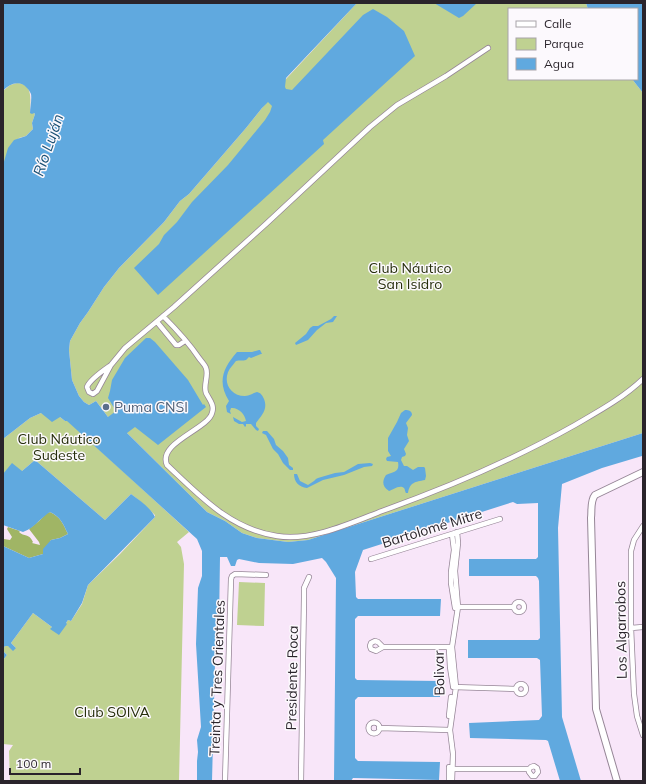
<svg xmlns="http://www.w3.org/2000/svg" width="646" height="784" font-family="Mulish,sans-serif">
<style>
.green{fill:#bfd191}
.forest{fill:#a0b565}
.water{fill:#60a9df}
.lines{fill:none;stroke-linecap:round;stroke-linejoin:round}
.street-casing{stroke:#968697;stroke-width:6}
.secondary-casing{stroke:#968697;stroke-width:8}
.street{stroke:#fff;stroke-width:4.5}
.secondary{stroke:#fff;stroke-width:6}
.service-dot{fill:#5c6f8a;stroke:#fcf9fd;stroke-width:1.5}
.labels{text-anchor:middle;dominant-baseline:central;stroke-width:3;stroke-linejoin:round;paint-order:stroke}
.park-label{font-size:14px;fill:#262e0b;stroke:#fcf9fd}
.service-label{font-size:14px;fill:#4e5e75;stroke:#fcf9fd;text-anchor:start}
.street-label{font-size:14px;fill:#2a242b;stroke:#fcf9fd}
.water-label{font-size:15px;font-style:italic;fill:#195074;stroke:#fcf9fd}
</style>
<rect width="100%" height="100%" fill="#f8e6f9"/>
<!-- green -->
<path class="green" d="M357,3H586L588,9H509V79H632L643,93V433L308,540L288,542L257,538L242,533L225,521L207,512L127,433L108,417L96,401L89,405L84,402L79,396L72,380L69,350L70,341L80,323L88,312L104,287L119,268L164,222L180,201L189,194L246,128L262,108L268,101L286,79Z
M17,83C34,84 30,100 30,113H34L35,114L32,123L33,129L26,136L19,138L3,165V91L10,85Z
M41,413L60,417L65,421L67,420L189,532L177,542L181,547L184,564L179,781H10L9,751L13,745L3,744V660L7,655L4,652L3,649L5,646H8L16,648L11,643L33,613L52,627L51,629L66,623L68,620L71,621L82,604L88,585L120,554L155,517V515L140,501L131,494L105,520L35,460L22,471L3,474V439L30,418Z
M239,582L265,583L264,626L237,625Z"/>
<!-- forest -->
<path class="forest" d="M50,512C61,517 63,524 68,534L60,538L51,540L43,554L29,558L3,546V536L4,539L10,540L12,537L7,529L8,527L20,531L19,532C24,537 29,533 33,542L32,543L40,545L39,542L29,529L39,521L47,513Z"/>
<!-- water -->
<path class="water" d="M3,3H357L286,78L285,87L286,89L292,90L363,15L373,9L387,17L404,31L415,56L323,140L324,144L158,295L134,268L159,244L164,235L177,222L192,202L228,165L265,120L270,112L272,106L268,102L262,108L246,128L189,194L180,201L164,222L119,268L104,287L88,312L80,323L70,341L69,350L72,380L79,396L84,402L89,405L96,401L108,417L116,411L108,398L110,391L112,380L125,358L146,338H150L155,342L188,380L203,405L204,404L206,407L158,445L135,427L127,433L207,512L225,521L242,533L257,538L288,542L308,540L643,433V458L642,456L602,468L562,484L558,528L562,717L581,781H560L548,741L546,740L470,738L469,723L539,720L542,716L540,660L537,658H468V640H538L540,638L539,581L538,578L536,576H469V559H536L538,557V503L517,504L513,502L363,550L355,572L356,597L358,599H441L440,616H358L355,619V678L357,680L440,681V697H358L355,700V758L358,761L440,762L439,780L353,778L351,781H334L336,578L326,562L322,558L293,564L259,563L239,559L237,560L235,566H231L227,557H220L219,624L216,625L212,781H197V761L198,752L197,740L201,727L196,644L198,588L202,576V551L197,539L67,421H65L60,417L52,422L41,413L30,418L3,439V165L8,148L14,140L26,136L33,129L32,123L35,114L34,113L32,114L30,113C30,108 32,99 31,94C30,92 29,90 27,88C20,80 10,83 3,91Z
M434,3H477L463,16L459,18Z
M586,3H643V93L632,79H637V9H588Z
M334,316H337L333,322L326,323L317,330L308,340L296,345L295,343L306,334L310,328L313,326H318L331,319Z
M259,350H260L262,354H261L251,358L249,357L246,360C243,361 239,360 236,361C235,362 233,365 232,366C221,378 228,396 245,396C250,396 253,393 257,392C261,393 262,395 264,399C268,409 262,415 256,423V426L259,429L258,431L256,430L251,424H246V426L245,427L243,424H239L234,421L233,417L242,422L246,421C245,414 238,407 231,408L230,411L231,414L227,412L226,406L229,401C217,382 223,368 237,352H252Z
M405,410C409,410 412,411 412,415L406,423L408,428L407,435L409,441L404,449L406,454L405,456L402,457L401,460L404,466H407L413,470L418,467H424L425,468L426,476L425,480C415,482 410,482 408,493H406C405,492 405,489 404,488C400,484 392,490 389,491C382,487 382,481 386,475C393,471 400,473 398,462L387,461L386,459L387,457L391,456L388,451V438L397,422L401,413Z
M263,431H267L274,439L276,445L283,451L288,458L289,465L293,468V470H290L283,463L278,454L273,449L266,435L262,433Z
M35,460L105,520L131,494C139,500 151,508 155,517L88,585L82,603L71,621L68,620L66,623L67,624L59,635L50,629L52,627L33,613L11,643L16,648L13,651L8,646H5L3,649L4,652L7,655L3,660V546L29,558L43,554V549L51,540L60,538L68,534C63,524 61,517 50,512C46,514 44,517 40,520C35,525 29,530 23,532L3,525V474L12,463L22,471Z
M370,463L373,464L372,466L364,467L344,475L323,480L307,488C299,487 294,482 294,474H297L300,481L308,485L314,481L316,479L318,478L335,473L344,472L358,464Z"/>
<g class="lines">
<!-- street casing -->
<g class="street-casing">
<path id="street" d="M163,316C176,329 189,343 199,358C201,361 205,365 206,368C209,376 203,385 206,393C209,399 215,405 212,413C208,429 157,443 167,465C200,496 230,529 277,536C310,542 351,523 382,511C449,487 513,460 575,425C599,411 623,398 643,379
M157,322L176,345H179L185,341
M111,365L125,348L174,307L267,223L370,127L397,105L446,76L488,48
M111,365L97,391L93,394L89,392L87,387C90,379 104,370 111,365Z
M643,526L634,540L631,551V628L634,694L637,716L643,735
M452,534L454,550L451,572V583L455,608
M371,559L500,519
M514 607a5 5 0 1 1 10 0a5 5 0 1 1-10 0Z
M455,607H514
M631,628L643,627
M383,647L378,642L375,641L371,643L370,646L371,649L376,651L383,647H452
M449,649L450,667L453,686
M516 689a5 5 0 1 1 10 0a5 5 0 1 1-10 0Z
M453,687L516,689
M449,716L451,697
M368.5 728a5.5 5.5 0 1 1 11 0a5.5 5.5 0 1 1-11 0Z
M379,728L450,730
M451,769H529L531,767L534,766L537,768L538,772L535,776H532L529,772V769
M225,781L231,579L232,576L235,574L266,575
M301,781L304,598V588L309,577
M449,781V767
M452,781L453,754L450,730L456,687L452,647L458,607L455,571L458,543L457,532"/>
</g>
<!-- secondary casing -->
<g class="secondary-casing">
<path id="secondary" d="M617,781L596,709L591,518C592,511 590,501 595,495L643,472"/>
</g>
<!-- street -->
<use href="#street" class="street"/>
<!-- secondary -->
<use href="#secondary" class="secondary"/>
</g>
<!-- markers -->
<circle class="service-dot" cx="106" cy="407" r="4"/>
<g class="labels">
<!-- park labels -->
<g class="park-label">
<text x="410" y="268">Club Náutico<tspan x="410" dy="16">San Isidro</tspan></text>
<text x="59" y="439">Club Náutico<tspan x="59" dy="16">Sudeste</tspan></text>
<text x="112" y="712">Club SOIVA</text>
</g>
<!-- service labels -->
<g class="service-label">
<text x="114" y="407">Puma CNSI</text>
</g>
<!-- street labels -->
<g class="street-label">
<text transform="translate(432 528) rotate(-17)">Bartolomé Mitre</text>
<text transform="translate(621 630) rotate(-91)">Los Algarrobos</text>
<text transform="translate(439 673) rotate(-91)">Bolivar</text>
<text transform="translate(217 678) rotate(-88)">Treinta y Tres Orientales</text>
<text transform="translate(292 678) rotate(-89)">Presidente Roca</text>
</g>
<!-- water labels -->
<g class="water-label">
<text transform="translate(48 145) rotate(-71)">Río Luján</text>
</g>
</g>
<!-- border -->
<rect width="646" height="784" fill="none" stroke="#2a242b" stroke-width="8"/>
<!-- legend -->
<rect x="508" y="8" width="130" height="72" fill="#fcf9fd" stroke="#a8a4a9"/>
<rect x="516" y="21" width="20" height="6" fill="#ffffff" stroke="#a8a4a9"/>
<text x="544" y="28" font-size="12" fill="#2a242b">Calle</text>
<rect x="516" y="38" width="20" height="12" fill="#bfd191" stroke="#a8a4a9"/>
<text x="544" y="48" font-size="12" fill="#2a242b">Parque</text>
<rect x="516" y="58" width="20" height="12" fill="#60a9df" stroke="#a8a4a9"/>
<text x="544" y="68" font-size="12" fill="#2a242b">Agua</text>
<!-- scale -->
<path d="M10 768v6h70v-6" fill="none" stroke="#2a242b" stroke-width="2"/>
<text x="16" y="768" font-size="12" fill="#2a242b" stroke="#fcf9fd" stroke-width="3" paint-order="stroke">100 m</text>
</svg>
